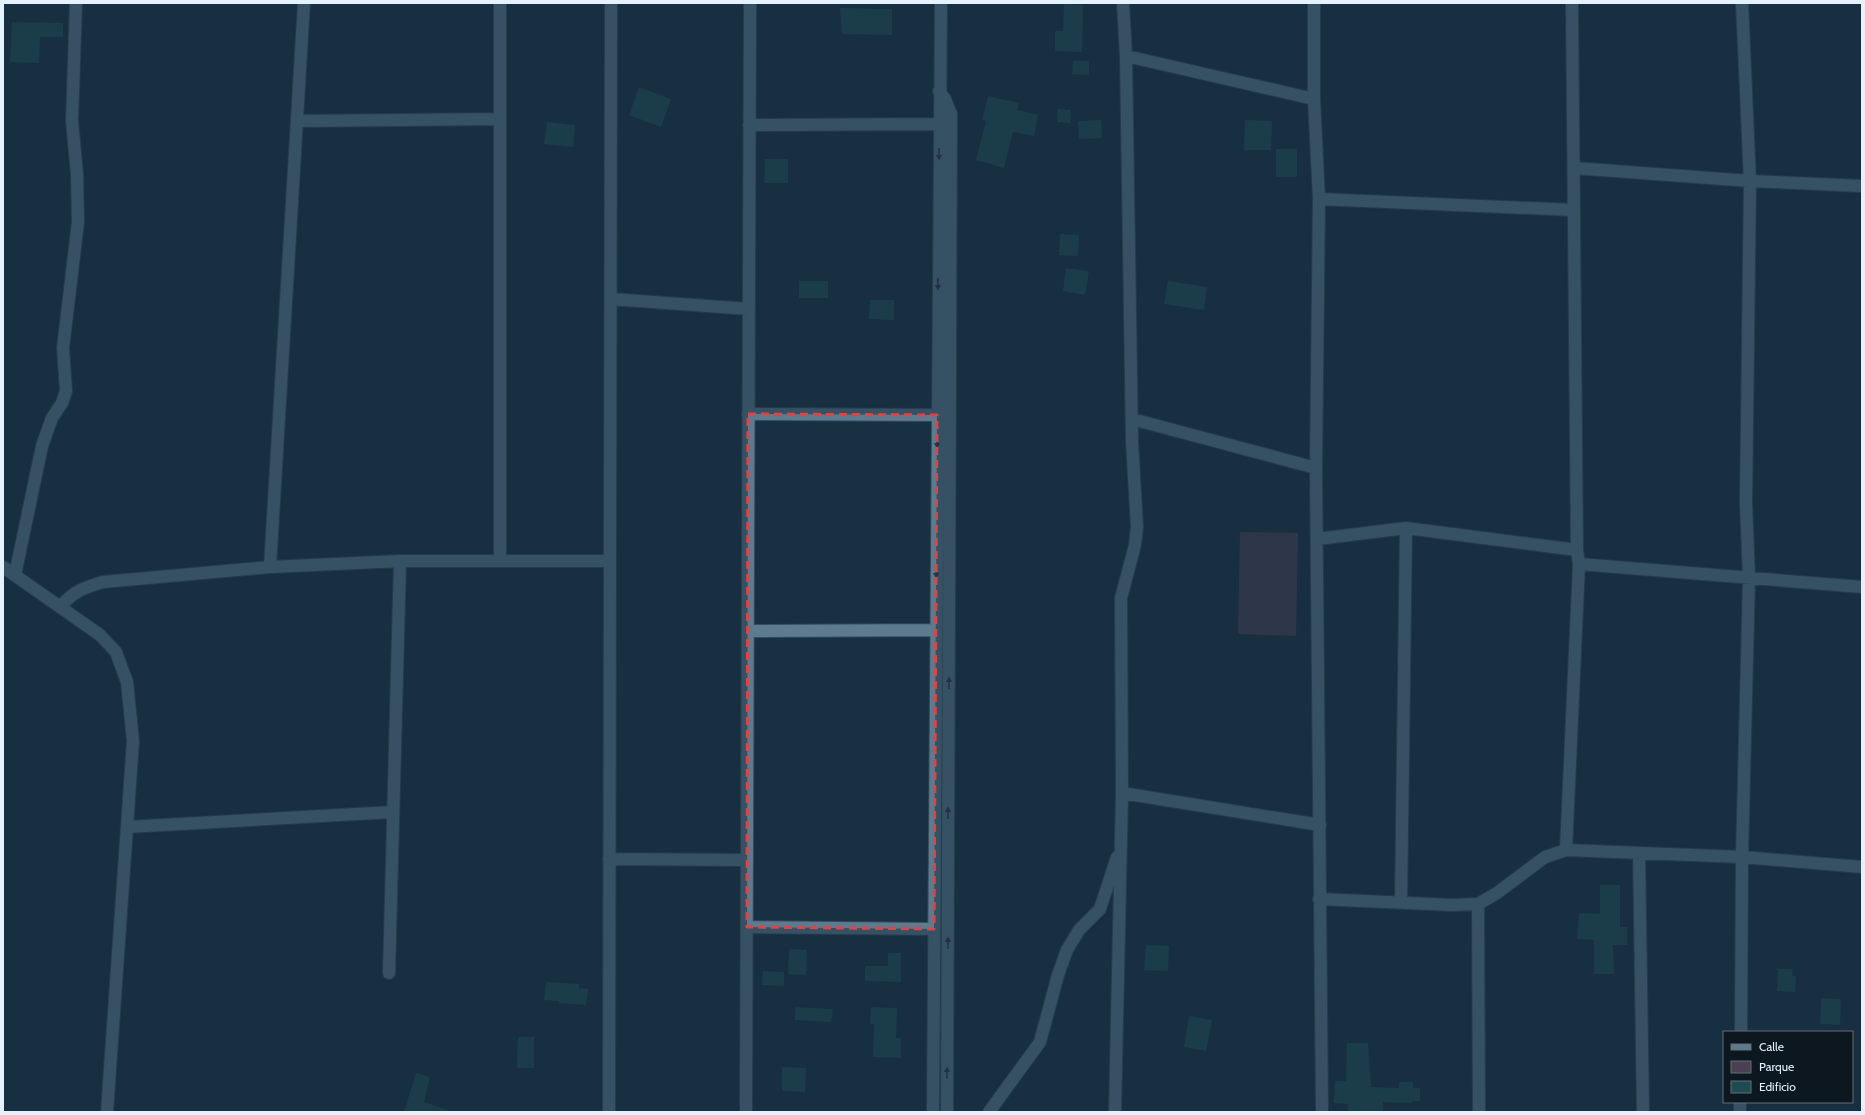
<svg xmlns="http://www.w3.org/2000/svg" width="1865" height="1115" font-family="Cabin,sans-serif">
<style>
.green{fill:#4a3f53}
.building{fill:#1f4c52}
.lines{fill:none;stroke-linecap:round;stroke-linejoin:round}
.minor-casing{stroke:#364c5b;stroke-width:14}
.minor{stroke:#5e7a8f;stroke-width:12}
.oneway{fill:#293a46}
.marked{fill:none;stroke:#d84648;stroke-width:3;stroke-dasharray:8 5;stroke-linejoin:round}
</style>
<rect width="100%" height="100%" fill="#173042"/>
<!-- green -->
<path class="green" d="M1240,532L1298,533L1296,636L1238,634Z"/>
<!-- building -->
<path class="building" d="M1064,4L1083,5L1082,52L1055,51V31H1063Z
M840,8L892,9V35L842,34Z
M12,22L63,23V37H40L39,63L10,62Z
M1073,61H1089V75L1072,74Z
M639,87L671,99L661,127L629,115Z
M988,96L1019,103L1017,110L1038,115L1034,136L1013,132L1004,168L976,160L986,121L982,120Z
M1058,109L1071,110L1070,123L1057,122Z
M1101,120L1102,138L1079,139L1078,121Z
M1245,120L1272,121L1271,150H1244Z
M547,122L575,125L573,147L544,144Z
M1276,149H1297V177H1276Z
M765,159H788V183H764Z
M1060,234L1079,235L1078,256L1059,255Z
M1066,268L1089,271L1085,295L1063,291Z
M799,281H828V298H799Z
M1168,281L1207,287L1204,310L1164,304Z
M870,300H894V320L869,319Z
M1600,885H1620V927H1627V945H1613L1614,974H1594V940L1577,939L1579,913L1600,914Z
M1146,945L1169,946L1168,971L1144,970Z
M789,949L807,950L806,975L788,974Z
M888,953H901V982L865,981V966H888Z
M1778,969H1793L1792,976H1796L1795,992L1777,991Z
M763,971L784,972V986L762,985Z
M546,982L579,984V988L588,989L586,1005L558,1003L559,1001L544,1000Z
M1821,998L1841,999L1840,1025L1820,1024Z
M795,1007L833,1009L831,1022L795,1020Z
M871,1007L897,1008L896,1038H901V1058L873,1057L874,1024H870Z
M1189,1016L1212,1020L1206,1051L1184,1047Z
M518,1037H534V1068H517Z
M1347,1043H1368L1371,1087L1399,1088V1082H1413V1088H1420V1101H1412V1103L1383,1102V1112H1348V1104L1334,1103L1335,1081H1346Z
M782,1067L806,1068L805,1092L782,1091Z
M416,1073L430,1077L424,1102L448,1110V1112H404Z"/>
<g class="lines">
<!-- minor casing -->
<g class="minor-casing">
<path id="minor" d="M1314,3V99L1319,199L1316,468L1322,1112
M1126,56L1314,99
M939,91L945,99L951,114L947,1112
M297,121L500,119
M749,125L939,124
M1574,168L1750,181L1862,186
M1319,199L1574,210
M611,299L749,309
M748,414L937,415
M1132,419L1316,468
M1317,539L1406,528L1577,550
M500,561V3
M1579,564L1862,587
M3,567L100,635L116,652L127,682L133,741L107,1112
M270,567L304,3
M15,575L42,446L52,418L62,403L66,391L63,348L78,222L77,174L72,121L76,3
M60,607C74,591 83,588 103,582L270,567L400,561H610
M748,631L936,630
M1122,793L1320,825
M127,827L393,812
M1566,850L1579,564L1577,550L1572,3
M1639,853L1643,1112
M609,859L747,860
M1319,899L1453,905L1478,904L1497,893L1545,857L1566,850L1742,857L1862,867
M1401,903L1406,528
M1478,904L1479,1112
M747,927L934,929
M389,973L400,561
M1741,1032L1742,857L1749,578L1746,503L1750,181L1742,3
M609,1112L611,3
M746,1112L750,3
M933,1112L941,3
M989,1112L1040,1042L1058,975L1067,950L1079,930L1100,909L1117,857
M1115,1112L1122,793L1121,598L1135,545L1137,527L1132,441L1126,56L1123,3
M1740,1112V1102"/>
</g>
<!-- minor -->
<use href="#minor" class="minor"/>
</g>
<!-- one-way arrows -->
<defs><path id="oneway-solid" d="M-6-.8H1V-3.2L6.5 0L1 3.2V.8H-6Z"/></defs>
<g class="oneway">
<use href="#oneway-solid" transform="translate(939 154) rotate(90)"/>
<use href="#oneway-solid" transform="translate(938 284) rotate(90)"/>
<use href="#oneway-solid" transform="translate(937 442) rotate(90)"/>
<use href="#oneway-solid" transform="translate(936 572) rotate(90)"/>
<use href="#oneway-solid" transform="translate(949 683) rotate(-90)"/>
<use href="#oneway-solid" transform="translate(948 813) rotate(-90)"/>
<use href="#oneway-solid" transform="translate(948 943) rotate(-90)"/>
<use href="#oneway-solid" transform="translate(947 1073) rotate(-90)"/>
</g>
<!-- marked area -->
<path d="M0 0H1865V1115H0ZM748,414L937,415L934,929L747,927Z" fill="#173042" fill-opacity=".55" fill-rule="evenodd"/>
<path class="marked" d="M748,414L937,415L934,929L747,927Z"/>
<!-- border -->
<rect width="1865" height="1115" fill="none" stroke="#e3f2fe" stroke-width="8"/>
<!-- legend -->
<rect x="1723" y="1031" width="130" height="72" fill="#0c171f" stroke="#626f78"/>
<rect x="1731" y="1044" width="20" height="6" fill="#5e7a8f" stroke="#626f78"/>
<text x="1759" y="1051" font-size="12" fill="#e3f2fe">Calle</text>
<rect x="1731" y="1061" width="20" height="12" fill="#4a3f53" stroke="#626f78"/>
<text x="1759" y="1071" font-size="12" fill="#e3f2fe">Parque</text>
<rect x="1731" y="1081" width="20" height="12" fill="#1f4c52" stroke="#626f78"/>
<text x="1759" y="1091" font-size="12" fill="#e3f2fe">Edificio</text>
</svg>
